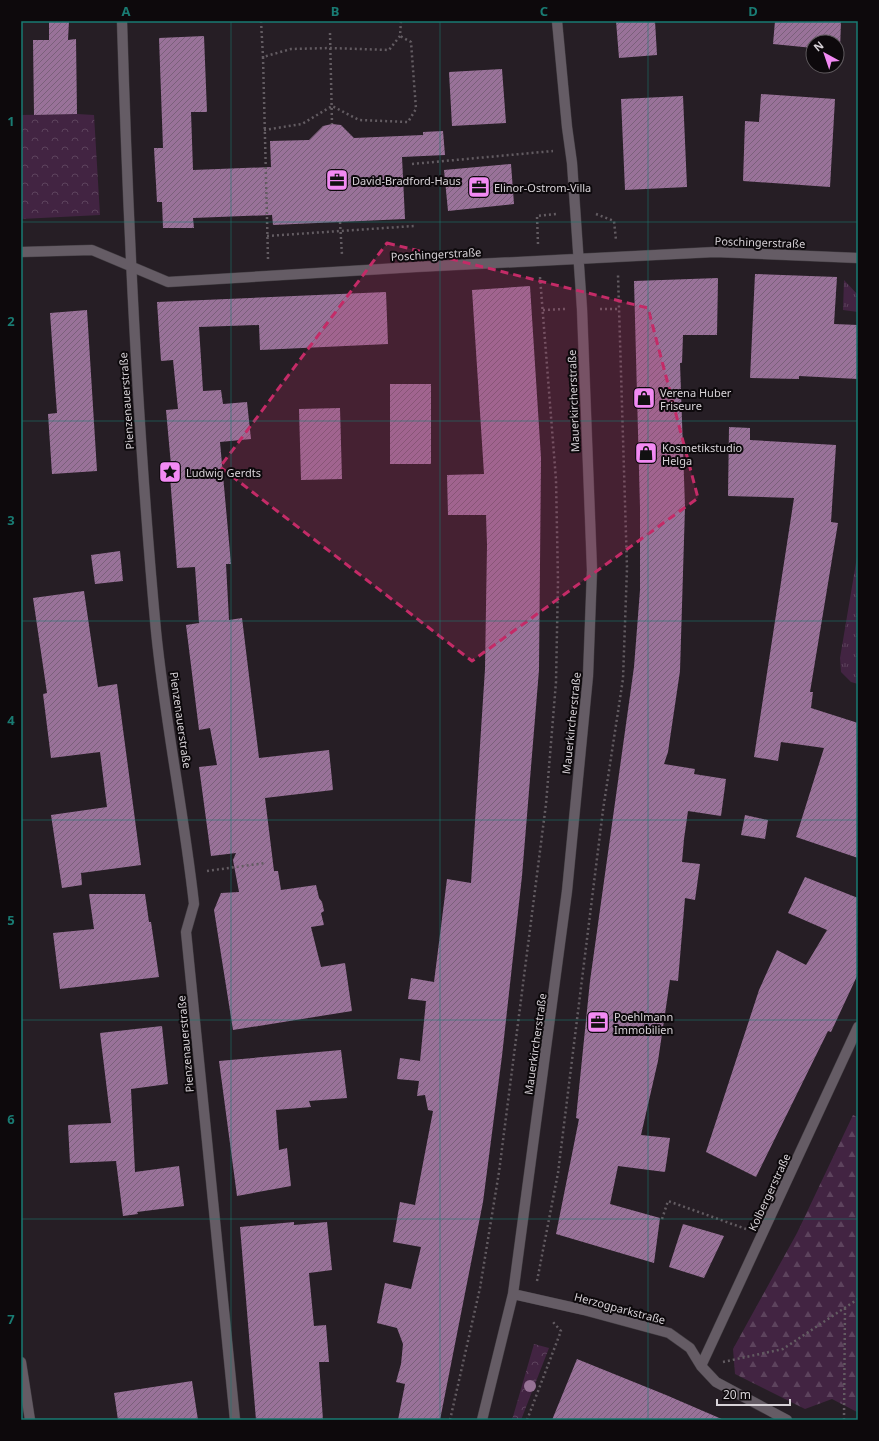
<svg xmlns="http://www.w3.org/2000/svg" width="879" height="1441" font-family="'Noto Sans',sans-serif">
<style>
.grass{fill:url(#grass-tufts)}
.forest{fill:url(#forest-firs)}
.park{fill:url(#park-crowns)}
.building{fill:url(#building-hatch)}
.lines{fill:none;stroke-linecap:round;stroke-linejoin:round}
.street-casing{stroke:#423d42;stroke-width:11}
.path{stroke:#635c62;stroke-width:2.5;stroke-dasharray:2 3;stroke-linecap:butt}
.street{stroke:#655c65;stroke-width:10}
.tree{fill:#967295}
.marked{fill:#c42b67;fill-opacity:0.2;stroke:#c42b67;stroke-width:3;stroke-dasharray:8 5;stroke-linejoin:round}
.grid{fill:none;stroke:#197b73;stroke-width:1;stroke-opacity:0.55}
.labels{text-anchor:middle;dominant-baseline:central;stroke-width:4;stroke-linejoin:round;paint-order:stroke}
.poi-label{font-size:11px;fill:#d7d2d7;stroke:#0d090c;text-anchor:start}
.street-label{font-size:11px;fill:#d7d2d7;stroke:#0d090c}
.neatline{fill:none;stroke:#197b73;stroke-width:1.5}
.grid-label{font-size:13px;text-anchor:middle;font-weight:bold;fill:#197b73}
</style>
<defs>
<pattern id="grass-tufts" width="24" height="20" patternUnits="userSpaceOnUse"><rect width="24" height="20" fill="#422442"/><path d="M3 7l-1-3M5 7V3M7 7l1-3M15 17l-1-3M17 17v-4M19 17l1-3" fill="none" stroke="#5d435d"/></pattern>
<pattern id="forest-firs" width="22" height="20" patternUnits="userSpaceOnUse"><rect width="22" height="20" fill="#422442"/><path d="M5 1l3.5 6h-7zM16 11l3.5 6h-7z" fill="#5d435d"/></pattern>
<pattern id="park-crowns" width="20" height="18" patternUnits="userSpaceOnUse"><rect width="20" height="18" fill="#422442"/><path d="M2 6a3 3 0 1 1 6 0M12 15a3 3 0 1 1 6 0" fill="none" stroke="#5d435d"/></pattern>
<pattern id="building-hatch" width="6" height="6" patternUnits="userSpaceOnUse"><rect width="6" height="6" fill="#997299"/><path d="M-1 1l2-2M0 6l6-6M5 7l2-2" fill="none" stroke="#7a607a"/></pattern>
</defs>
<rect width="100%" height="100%" fill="#261e25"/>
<!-- grass -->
<path class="grass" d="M844,280L858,295V312L843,310Z
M858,551V684L851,682L841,672L840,658Z"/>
<!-- forest -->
<path class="forest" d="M853,1115L858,1117V1415L857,1412L832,1399L805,1409L735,1374L733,1349L797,1233Z"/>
<!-- park -->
<path class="park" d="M77,114L94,115L100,215L21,219V115Z
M534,1344L549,1348L521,1420H512Z"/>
<!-- building -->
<path class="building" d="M49,21H69L68,40L76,39L77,114L34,115L33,40H49Z
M616,21H655L657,55L619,58Z
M775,21H841L840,50H837V42H813V48L773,44Z
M204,36L207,112H191L193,170L271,167L270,141L309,140L323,126L332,124L341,125L354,138L423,135V132L443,131L445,155L402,157L405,219L273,225L272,215L193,218L194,228H163L162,202H157L154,148H163L159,38Z
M502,69L506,123L452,126L449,72Z
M761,94L835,99L830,187L743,181L745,121L759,122Z
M683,96L687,187L625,190L621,99Z
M511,164L514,204L448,211L444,170Z
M755,274L837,277L834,324L858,325V379L799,376V379L750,378Z
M718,278L717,335H683L682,363H680L685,507L680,671L668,752L664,764L695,769L694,774L726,779L721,816L688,811L684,839L682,862L700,864L695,900L685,898L678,981L670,980L658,1061L641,1135L670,1138L665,1172L618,1166L610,1204L660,1218L654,1263L556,1234L579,1119L576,1118L590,981L634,667L640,590V508L634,281Z
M530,286L541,458L539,670L522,876L502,1056L483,1202L440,1420H398L405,1384L396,1382L401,1364L403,1344L397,1328L377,1323L385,1283L411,1289L421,1247L393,1242L400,1202L415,1205L433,1111L428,1110L425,1095L417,1096L419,1081L397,1079L400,1058L420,1061L426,1001L408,999L411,978L434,982L447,879L471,883L485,669L487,545L486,515H448L447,475L484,474L472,290Z
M386,292L388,344L260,350L259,325L199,327L203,391L221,390L223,404L247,402L251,439L220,442L231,564H226L229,620L242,618L259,758L329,750L333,790L265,798L274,871H278L281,890L316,885L319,898L322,902L324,911L321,913L324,925L311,927L321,967L345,963L352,1011L233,1030L214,910L221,893L239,892L233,860L236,853L211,856L199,767L217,765L210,728L199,730L186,625L199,623L195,567L177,568L170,476H172L166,410L178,409L173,360L161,361L157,302Z
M87,310L97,471L52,474L48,414L57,413L50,313Z
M390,384H431V464H390Z
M340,408L342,479L301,480L299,409Z
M729,427L750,428V440L836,445L831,522L838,523L810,692H813L811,708L858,723V858L796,837L824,748L781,742L778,761L754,757L794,498L728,496Z
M120,551L123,581L95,584L91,555Z
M84,591L98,687L117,684L141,865L81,873L82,885L62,888L51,815L107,807L100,752L51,758L43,694L47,693L33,598Z
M745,815L768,820L765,839L741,835Z
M805,877L858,898V974L831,1032L828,1031L756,1177L706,1152L759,990L777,950L806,965L827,930L788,913Z
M89,894H145L149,922H151L159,977L60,989L53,933L94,929Z
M162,1026L168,1084L131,1089L135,1172L179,1166L184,1206L137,1212L138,1214L123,1216L116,1161L70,1163L68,1125L111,1123L100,1033Z
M341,1050L347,1098L309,1101L311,1107L276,1110L279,1150L287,1148L291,1186L237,1196L219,1061Z
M294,1222V1225L327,1222L332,1270L309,1273L314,1326L326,1325L329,1362H319L323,1420H256L240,1227Z
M683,1224L724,1236L704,1278L669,1267Z
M577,1359L666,1395L724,1420H552Z
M192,1381L198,1420H118L114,1393Z"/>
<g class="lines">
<!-- street casing -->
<g class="street-casing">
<path id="street" d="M122,21C128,225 137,428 156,631C165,722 184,813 194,904L186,932L235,1420
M21,252L92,250L168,282L416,267L715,252L858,258
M513,1294L584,1310L669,1333L690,1348L701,1366L716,1382L787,1420
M21,1362L30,1420
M701,1366L858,1027
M482,1420L513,1294L567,891L588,676L592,570L582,309L572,163L567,127L557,21"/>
</g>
<!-- path -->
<path class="path" d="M261,21L263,57
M330,33L332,124
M264,130L302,124L332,106L359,120L408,122L416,109L411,42L400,36
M412,164L553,151
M596,214L614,221L616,240
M340,222L342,255
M267,236L414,226
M538,244L537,216L557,214
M268,259L263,57L291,49L330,48L389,50L400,36L401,21
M600,309H619
M543,310L565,309
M207,871L265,863
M662,1219L668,1201L746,1229
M537,1281L558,1173L603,810L623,679L627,568L618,275
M723,1362L783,1349L858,1299
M450,1420L480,1288L499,1172L546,804L556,682L558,581L556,480L540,277
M527,1420L561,1331L553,1322
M844,1420L845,1307"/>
<!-- street -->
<use href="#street" class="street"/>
</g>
<!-- trees -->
<circle class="tree" cx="530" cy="1386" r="6"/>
<!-- marked area -->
<path class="marked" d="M387,243L648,308L698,498L472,661L220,467Z"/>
<!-- grid -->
<path class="grid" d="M231,21V1420M440,21V1420M648,21V1420M21,222H858M21,421H858M21,621H858M21,820H858M21,1020H858M21,1219H858"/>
<!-- icons -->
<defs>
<g id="office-square" transform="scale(1.15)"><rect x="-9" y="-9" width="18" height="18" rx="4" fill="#f28af3" stroke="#0d090c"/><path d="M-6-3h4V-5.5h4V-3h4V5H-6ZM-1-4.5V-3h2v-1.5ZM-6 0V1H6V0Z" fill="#111"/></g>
<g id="shop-square" transform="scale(1.15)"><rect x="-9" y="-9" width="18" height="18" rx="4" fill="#f28af3" stroke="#0d090c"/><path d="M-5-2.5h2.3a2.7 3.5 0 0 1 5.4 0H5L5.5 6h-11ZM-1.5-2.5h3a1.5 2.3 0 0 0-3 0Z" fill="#111"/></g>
<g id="sight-square" transform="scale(1.15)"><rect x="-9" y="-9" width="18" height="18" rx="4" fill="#f28af3" stroke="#0d090c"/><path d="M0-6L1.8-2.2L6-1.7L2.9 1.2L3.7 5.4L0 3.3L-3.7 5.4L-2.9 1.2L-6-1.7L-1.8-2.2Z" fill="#111"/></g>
</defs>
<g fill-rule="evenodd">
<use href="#office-square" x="337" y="180"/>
<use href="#office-square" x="479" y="187"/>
<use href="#shop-square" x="644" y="398"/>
<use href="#shop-square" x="646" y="453"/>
<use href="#sight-square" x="170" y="472"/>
<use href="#office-square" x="598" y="1022"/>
</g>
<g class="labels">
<!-- poi labels -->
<g class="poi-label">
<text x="352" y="180">David-Bradford-Haus</text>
<text x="494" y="187">Elinor-Ostrom-Villa</text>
<text x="660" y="392">Verena Huber<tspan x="660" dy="13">Friseure</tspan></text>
<text x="662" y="447">Kosmetikstudio<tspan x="662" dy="13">Helga</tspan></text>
<text x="186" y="472">Ludwig Gerdts</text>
<text x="614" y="1016">Poehlmann<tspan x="614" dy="13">Immobilien</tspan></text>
</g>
<!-- street labels -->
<g class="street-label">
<text transform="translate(760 242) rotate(2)">Poschingerstraße</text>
<text transform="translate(436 254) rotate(-3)">Poschingerstraße</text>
<text transform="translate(126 401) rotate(-94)">Pienzenauerstraße</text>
<text transform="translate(573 401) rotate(-92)">Mauerkircherstraße</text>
<text transform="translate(181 720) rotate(82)">Pienzenauerstraße</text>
<text transform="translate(571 723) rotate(-84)">Mauerkircherstraße</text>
<text transform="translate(185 1044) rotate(-95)">Pienzenauerstraße</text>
<text transform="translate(535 1044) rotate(-82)">Mauerkircherstraße</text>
<text transform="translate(769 1192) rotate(-65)">Kolbergerstraße</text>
<text transform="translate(620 1308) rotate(15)">Herzogparkstraße</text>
</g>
</g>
<!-- border -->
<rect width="879" height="1441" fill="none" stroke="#0d090c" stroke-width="44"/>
<!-- north arrow -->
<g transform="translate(825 54) rotate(320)"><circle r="19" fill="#0d090c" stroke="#5e595d"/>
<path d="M0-3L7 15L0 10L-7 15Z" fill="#f28af3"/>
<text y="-6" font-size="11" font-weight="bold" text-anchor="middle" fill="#d7d2d7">N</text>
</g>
<!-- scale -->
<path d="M717 1399v6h73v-6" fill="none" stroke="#d7d2d7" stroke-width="2"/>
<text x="723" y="1399" font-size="12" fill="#d7d2d7" stroke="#0d090c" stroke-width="3" paint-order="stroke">20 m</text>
<rect x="22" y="22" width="835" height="1397" class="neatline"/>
<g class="grid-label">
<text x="126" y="16">A</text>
<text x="335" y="16">B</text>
<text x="544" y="16">C</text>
<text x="753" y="16">D</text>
<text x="11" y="126">1</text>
<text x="11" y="326">2</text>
<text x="11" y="525">3</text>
<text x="11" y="725">4</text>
<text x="11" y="925">5</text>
<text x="11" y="1124">6</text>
<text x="11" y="1324">7</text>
</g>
</svg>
